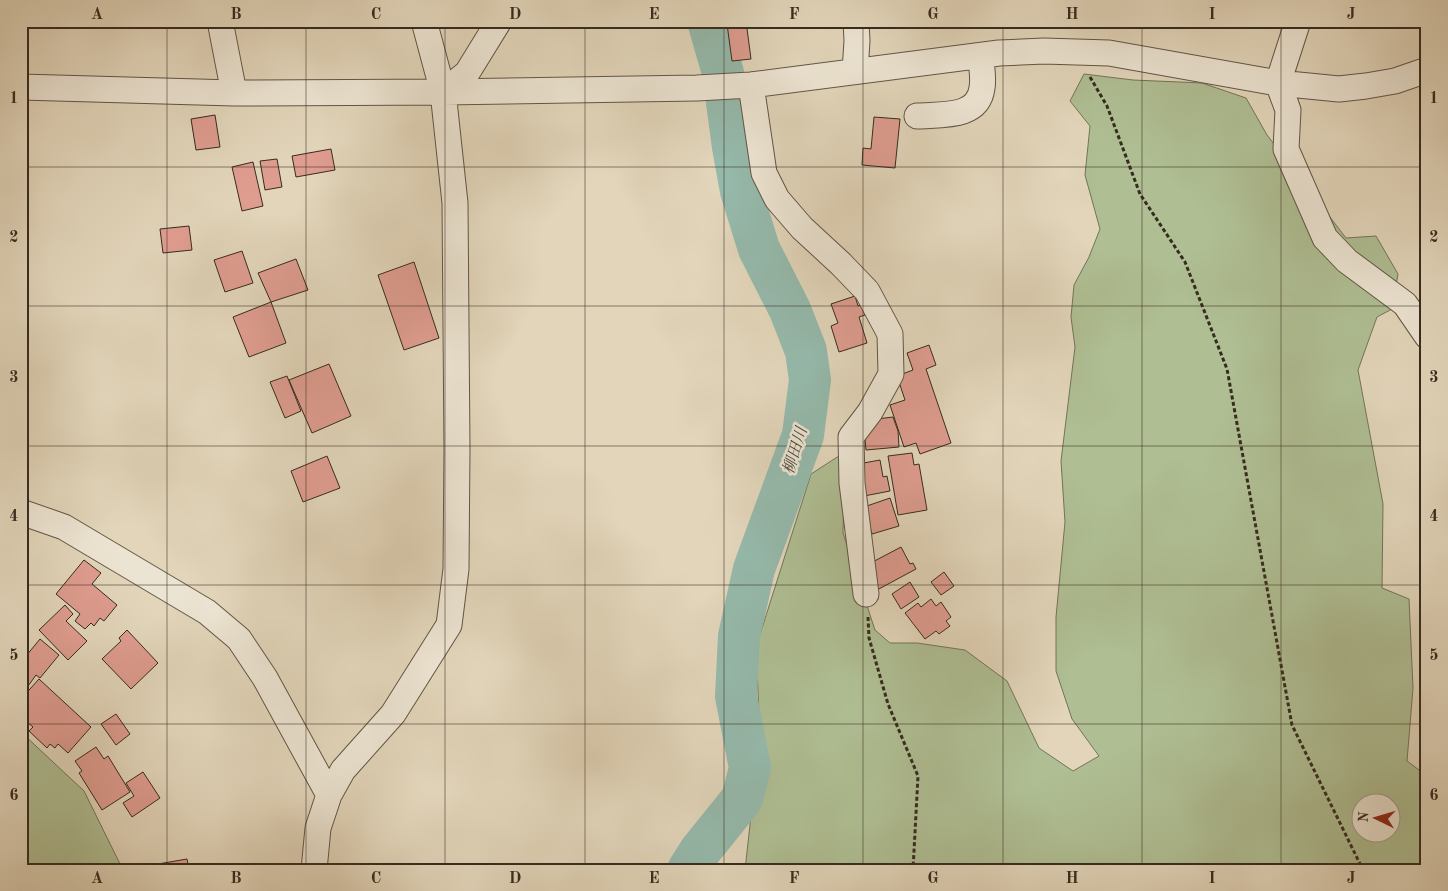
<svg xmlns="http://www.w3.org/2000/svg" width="1448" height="891" font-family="'Old Standard TT','Noto Serif JP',serif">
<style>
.green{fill:#afbe93;stroke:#72745a;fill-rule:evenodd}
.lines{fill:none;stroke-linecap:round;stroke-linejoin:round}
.river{stroke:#95b9ab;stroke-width:42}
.building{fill:#df9d90;stroke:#362b20}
.minor-casing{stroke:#615646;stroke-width:27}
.path{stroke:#362b20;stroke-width:3;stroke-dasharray:4 2.5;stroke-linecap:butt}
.minor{stroke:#ece4d2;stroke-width:25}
.grid{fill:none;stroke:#362b20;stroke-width:1;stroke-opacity:0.55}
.labels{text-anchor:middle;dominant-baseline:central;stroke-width:5;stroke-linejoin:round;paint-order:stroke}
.water-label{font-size:16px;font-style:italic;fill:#4e4e43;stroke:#ece4d2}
.neatline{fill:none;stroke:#362b20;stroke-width:2}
.grid-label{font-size:16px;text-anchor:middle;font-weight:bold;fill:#362b20}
</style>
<rect width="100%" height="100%" fill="#e2d5ba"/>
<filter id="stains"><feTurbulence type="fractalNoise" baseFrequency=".004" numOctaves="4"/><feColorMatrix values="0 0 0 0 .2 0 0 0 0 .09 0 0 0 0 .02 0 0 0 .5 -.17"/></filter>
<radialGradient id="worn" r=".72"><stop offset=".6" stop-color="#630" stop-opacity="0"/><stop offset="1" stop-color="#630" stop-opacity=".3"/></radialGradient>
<!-- green -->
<path class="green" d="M1084,74L1133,80L1202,83L1246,98L1267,135L1346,238L1376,236L1398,274L1392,309L1377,317L1358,370L1383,504L1382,588L1409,599L1413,688L1407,761L1427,776V870H745L760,735L756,647L811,474L845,452L843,533L875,630L890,643H917L965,650L1007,681L1039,748L1073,771L1099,756L1072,719L1056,671V617L1065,522L1061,461L1075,347L1071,317L1074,285L1089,257L1100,229L1085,175L1090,126L1070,101ZM1360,804H1390V834H1360Z
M21,732L84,791L123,870H21Z"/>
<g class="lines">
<!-- river -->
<path class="river" d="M688,870L700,851L742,799L750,768L736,696L739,636L754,569L803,435L810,380L806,351L790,310L759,249L741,191L733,147L723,73L708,21"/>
</g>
<!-- building -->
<path class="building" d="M746,21L751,59L732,61L727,24Z
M215,115L220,147L196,150L191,119Z
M874,117L900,119L895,168L862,165L863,148L871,149Z
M331,149L335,170L296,177L292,156Z
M277,159L282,187L265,190L260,161Z
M253,162L263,206L242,211L232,167Z
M189,226L192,250L163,253L160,229Z
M242,251L253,283L225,292L214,260Z
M296,259L308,290L271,302L258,273Z
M414,262L439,338L404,350L378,275Z
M855,296L858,306L861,305L865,315L859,317L867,343L839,352L831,326L838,323L831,304Z
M271,302L286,343L249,357L233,317Z
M929,345L936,365L926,369L951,443L920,454L916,443L904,447L890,405L905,400L897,376L913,370L907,353Z
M329,364L351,416L312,433L289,380Z
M287,376L301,411L285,418L270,382Z
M893,417L898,431L899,447L866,450L864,428L869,420Z
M912,453L914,465L919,464L927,510L898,515L888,456Z
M327,456L340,488L303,502L291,471Z
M880,460L883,477L887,476L890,491L864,496L858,464Z
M890,498L899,526L872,534L864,507Z
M21,525L25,526L22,552H21Z
M901,547L910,564L913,563L916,569L877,590L865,566Z
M84,560L101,573L92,584L117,605L104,621L100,618L94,626L91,623L85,629L75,621L80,614L56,594Z
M944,572L954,586L941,595L931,582Z
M910,582L919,597L901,609L892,594Z
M931,599L936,606L941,602L951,617L946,621L950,626L939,634L936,631L925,639L905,613L918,603L921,607Z
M65,605L73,614L66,621L87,641L68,660L39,630Z
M127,630L158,663L131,689L102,659L121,641L119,638Z
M40,639L59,655L40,678L36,675L26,689L21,685V662Z
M39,679L91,727L68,753L58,744L55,748L50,744L47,748L29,731L33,727L21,717V699Z
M116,714L130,734L116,745L101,724Z
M96,747L104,759L108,756L130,792L102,810L79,773L82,771L75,761Z
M143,772L160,798L132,817L123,803L134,796L126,783Z
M187,859L189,870H159L158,864Z"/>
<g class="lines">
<!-- minor casing -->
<g class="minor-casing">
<path id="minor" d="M220,21L234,93
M1298,21L1278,83L1288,110L1286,149L1325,238L1347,261L1405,304L1427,336
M855,71L857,41L856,21
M751,85L764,173L777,199L802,228L841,264L867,291L890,334L891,374L870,412L851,437L852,483L866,594
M21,87L234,93L443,92L697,88L751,85L999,53L1044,51L1109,53L1278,83L1339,89L1366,86L1395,81L1427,70
M443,92L467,73L499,21
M917,116C941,114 978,119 982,88C984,77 981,66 981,56
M21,512L64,527L207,612L239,639L265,678L329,795
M314,870L318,828L329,795L343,770L393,714L449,625L456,569L457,449L455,203L443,92L424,21"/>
</g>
<!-- path -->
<path class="path" d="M1090,77L1107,106L1140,194L1185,262L1227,369L1292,725L1363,870
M868,617L869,638L888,704L918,776L913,870"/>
<!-- minor -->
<use href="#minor" class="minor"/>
</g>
<!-- grid -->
<path class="grid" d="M167,21V870M306,21V870M445,21V870M585,21V870M724,21V870M863,21V870M1003,21V870M1142,21V870M1281,21V870M21,167H1427M21,306H1427M21,446H1427M21,585H1427M21,724H1427"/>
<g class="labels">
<!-- water labels -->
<g class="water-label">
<text transform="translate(796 451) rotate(-73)">柳田川</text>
</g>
</g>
<!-- margin -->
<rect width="1448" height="891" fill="none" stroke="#e2d5ba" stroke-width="55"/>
<!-- north arrow -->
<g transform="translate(1376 818) rotate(275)"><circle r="24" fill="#ece4d2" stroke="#a39a8b"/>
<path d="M0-4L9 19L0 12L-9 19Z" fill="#8f2418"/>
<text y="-8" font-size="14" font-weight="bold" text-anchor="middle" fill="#362b20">N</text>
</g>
<rect x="28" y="28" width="1392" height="836" class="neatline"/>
<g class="grid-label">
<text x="97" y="19">A</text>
<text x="236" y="19">B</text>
<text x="376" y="19">C</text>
<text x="515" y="19">D</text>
<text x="654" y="19">E</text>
<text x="794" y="19">F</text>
<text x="933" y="19">G</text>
<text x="1072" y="19">H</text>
<text x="1212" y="19">I</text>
<text x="1351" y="19">J</text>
<text x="14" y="103">1</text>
<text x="1434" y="103">1</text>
<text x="14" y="242">2</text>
<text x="1434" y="242">2</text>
<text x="14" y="382">3</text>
<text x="1434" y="382">3</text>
<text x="14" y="521">4</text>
<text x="1434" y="521">4</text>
<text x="14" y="660">5</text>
<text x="1434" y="660">5</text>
<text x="14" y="800">6</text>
<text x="1434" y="800">6</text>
<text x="97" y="883">A</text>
<text x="236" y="883">B</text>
<text x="376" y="883">C</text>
<text x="515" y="883">D</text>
<text x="654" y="883">E</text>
<text x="794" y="883">F</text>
<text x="933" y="883">G</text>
<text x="1072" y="883">H</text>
<text x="1212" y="883">I</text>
<text x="1351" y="883">J</text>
</g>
<rect width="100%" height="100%" filter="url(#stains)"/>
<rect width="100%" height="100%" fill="url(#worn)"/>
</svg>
